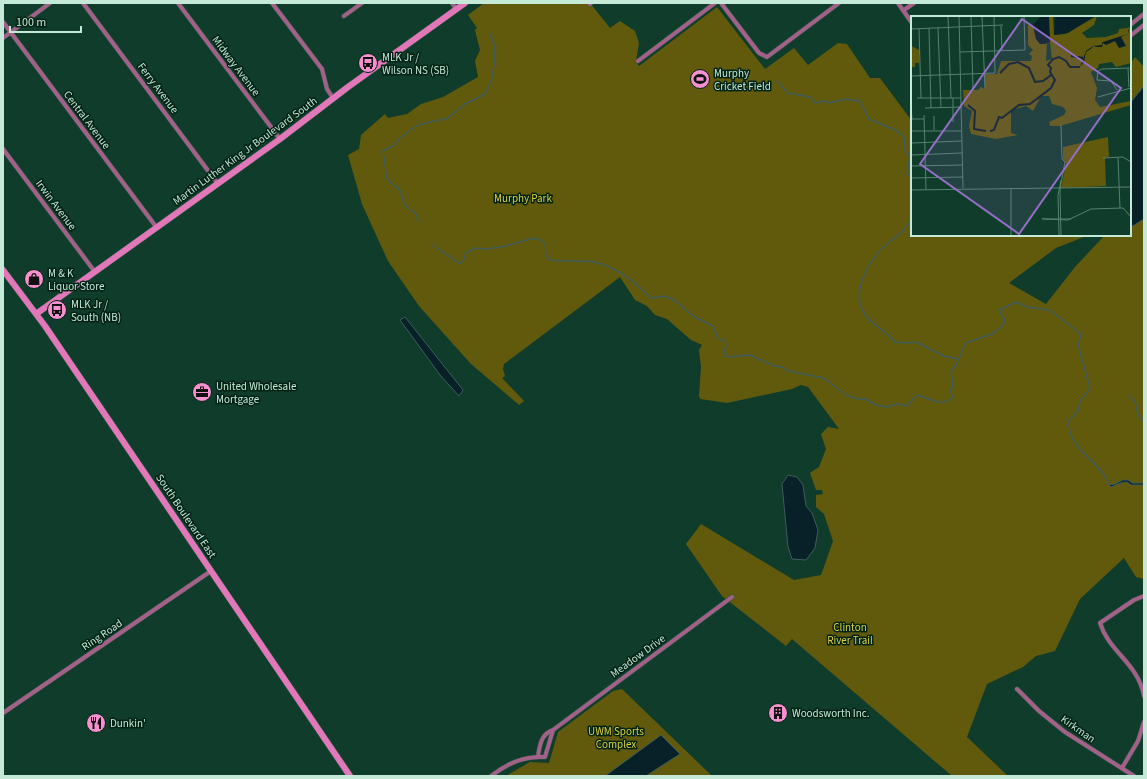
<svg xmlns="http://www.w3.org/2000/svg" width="1147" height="779" font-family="'Source Sans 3',sans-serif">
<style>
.green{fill:#615a0c}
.water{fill:#082028;stroke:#405d5c}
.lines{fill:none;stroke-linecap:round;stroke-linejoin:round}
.stream{stroke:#405d5c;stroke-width:1.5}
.street-casing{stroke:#305b4a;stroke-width:5}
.secondary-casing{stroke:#305b4a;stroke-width:7}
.street{stroke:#a36088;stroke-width:4}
.secondary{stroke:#e277b9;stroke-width:6}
.labels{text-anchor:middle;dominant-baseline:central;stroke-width:3;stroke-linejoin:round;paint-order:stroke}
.poi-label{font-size:11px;fill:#c4ead7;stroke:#002114;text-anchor:start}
.street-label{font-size:11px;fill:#c4ead7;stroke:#002114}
.park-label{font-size:11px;fill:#ddd142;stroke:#002114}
.inset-river{fill:none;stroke:#082028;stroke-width:2}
.inset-road{fill:none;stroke:#578270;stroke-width:1}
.view{fill:#956ec7;fill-opacity:0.15;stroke:#956ec7;stroke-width:2}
.inset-edge{fill:none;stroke:#c4ead7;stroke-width:2}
</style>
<rect width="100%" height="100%" fill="#0f3c2b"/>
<!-- green -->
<path class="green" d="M484,3H590L610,28L620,21L635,31L639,43L636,62L639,66L717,7L765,69L794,48L808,65L838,43L847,44L870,78H880L912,121V235H1089L1056,248L1009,283L1046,304L1075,267L1105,235H1130V213L1144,202V579L1136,577L1124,558L1080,599L1055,651L1036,656L1023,667L987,684L967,737L1008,776H952L792,639L786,646L722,596L686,544L701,524L794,580L821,575L833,541L824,514L816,507V495L823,494L822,490H816L810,473L819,467L826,449L821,434L828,427L839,429L808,387L801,385L792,389L727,403L700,399L699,396L701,367L699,350L702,345L691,340L667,319L655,315L647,306L635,300L620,277L504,364L503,369L505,376L502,378L524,401L519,405L471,364L419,306L388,261L362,204L348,155L359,149L361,135L385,114L388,118L407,114L421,104L443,97L478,77L475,61L480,50L475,30L477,28L468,15Z
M1135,57L1144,67V86L1130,103V64Z
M622,689L712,776H506L530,762L549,763L558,732L613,691Z"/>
<!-- water -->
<path class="water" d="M1144,86V219L1133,226H1130V103Z
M405,317L463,390L459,396L440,375L400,320Z
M788,475L797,477L803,485L806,506L812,513L818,530L815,548L806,560L792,559L788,547L782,484Z
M1123,480H1128L1132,483H1144V485H1131L1127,482C1121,482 1116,485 1111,487L1109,485L1115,484Z
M661,735L680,754L646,776H605Z"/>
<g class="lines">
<!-- stream -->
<path class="stream" d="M777,81L788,93L810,97L815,103L826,101L830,103L845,99L860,101L869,119L898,131L905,139L904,149L910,157L907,173L911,178L912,186
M912,193C910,202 913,217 909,223C904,232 896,236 889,242C871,256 850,291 864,313C872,326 886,330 895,342L907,343L916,342L944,356L958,359
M420,222L416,214L404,204C401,188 399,189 387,179L383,151L393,146L400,138L418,125L448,118L465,104L485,94L491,82L494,65L495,46L490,34
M433,245L459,263L463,262L466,253L475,248L486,249L502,247L530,239H539L545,243L546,255L550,260C564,262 579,260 594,262C617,267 635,282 651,298L664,296L675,300L693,316L713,326L718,339L725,340L726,346L724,353L727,357L750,355L774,366L783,367L788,371L824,378L846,395L858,399H866L876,405L887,407L897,404L907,406L917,395C929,397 942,409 953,397L950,389L953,385L951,372L956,365L966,343L994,333L1004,324L1005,320L999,310L1017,302L1026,307L1050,310L1081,334L1078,345L1090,388L1088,392L1080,401L1078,411L1069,420C1067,451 1100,459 1109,484
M1129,396L1135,401L1138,415L1144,422"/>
<!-- street casing -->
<g class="street-casing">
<path id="street" d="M83,3L218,184
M178,3L280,139
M272,3L322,69L327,89L333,98
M452,3L456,9
M721,3L759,53L767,57L839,3
M898,3L912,23
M590,4L591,3
M904,10L914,3
M344,16L362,3
M3,22L157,228
M1130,25L1144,14
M1130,36L1144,25
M3,38L50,3
M638,61L715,3
M3,149L95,272
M1144,596L1134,600L1100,623C1109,652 1138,663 1144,696
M1017,689L1039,711L1065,732L1134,776
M3,713L211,571
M538,756C540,745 541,734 553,730L732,597
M1122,768L1138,741L1144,722
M491,776C508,763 524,756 545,757L553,730"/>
</g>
<!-- secondary casing -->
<g class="secondary-casing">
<path id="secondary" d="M3,270L45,326L350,776
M36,314L280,139L348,87L465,3"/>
</g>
<!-- street -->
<use href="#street" class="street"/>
<!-- secondary -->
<use href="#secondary" class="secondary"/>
</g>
<!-- icons -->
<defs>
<g id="bus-disc" transform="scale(1)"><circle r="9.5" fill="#f790ce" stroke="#002114"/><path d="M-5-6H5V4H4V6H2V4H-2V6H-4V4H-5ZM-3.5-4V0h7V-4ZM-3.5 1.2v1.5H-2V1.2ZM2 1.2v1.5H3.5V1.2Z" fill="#111"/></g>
<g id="stadium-disc" transform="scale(1)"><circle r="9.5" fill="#f790ce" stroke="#002114"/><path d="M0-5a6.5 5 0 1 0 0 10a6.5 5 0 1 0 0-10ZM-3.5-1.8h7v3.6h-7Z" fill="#111"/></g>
<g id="shop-disc" transform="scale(1)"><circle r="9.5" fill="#f790ce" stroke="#002114"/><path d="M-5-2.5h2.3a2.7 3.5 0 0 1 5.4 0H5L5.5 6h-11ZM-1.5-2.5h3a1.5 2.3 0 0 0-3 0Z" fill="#111"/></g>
<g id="office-disc" transform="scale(1)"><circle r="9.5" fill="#f790ce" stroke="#002114"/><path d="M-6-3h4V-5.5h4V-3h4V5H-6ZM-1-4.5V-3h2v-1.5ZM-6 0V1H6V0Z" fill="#111"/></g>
<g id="building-disc" transform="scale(1)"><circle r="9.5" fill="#f790ce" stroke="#002114"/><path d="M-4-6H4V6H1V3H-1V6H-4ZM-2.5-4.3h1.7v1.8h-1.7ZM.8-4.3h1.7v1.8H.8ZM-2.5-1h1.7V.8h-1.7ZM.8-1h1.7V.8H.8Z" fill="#111"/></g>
<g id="restaurant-disc" transform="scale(1)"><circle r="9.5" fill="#f790ce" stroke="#002114"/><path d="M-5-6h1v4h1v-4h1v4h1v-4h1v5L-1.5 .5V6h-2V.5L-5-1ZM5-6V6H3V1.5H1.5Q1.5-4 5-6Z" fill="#111"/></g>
</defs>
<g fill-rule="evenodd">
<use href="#bus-disc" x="368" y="63"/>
<use href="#stadium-disc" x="700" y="79"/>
<use href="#shop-disc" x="34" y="279"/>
<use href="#bus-disc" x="57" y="310"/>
<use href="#office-disc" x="202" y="392"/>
<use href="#building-disc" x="778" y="713"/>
<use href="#restaurant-disc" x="96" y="723"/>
</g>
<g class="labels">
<!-- poi labels -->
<g class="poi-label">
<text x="382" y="57">MLK Jr /<tspan x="382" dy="13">Wilson NS (SB)</tspan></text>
<text x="714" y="73">Murphy<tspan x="714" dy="13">Cricket Field</tspan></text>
<text x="48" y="273">M &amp; K<tspan x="48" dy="13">Liquor Store</tspan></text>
<text x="71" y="304">MLK Jr /<tspan x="71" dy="13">South (NB)</tspan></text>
<text x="216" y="386">United Wholesale<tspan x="216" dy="13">Mortgage</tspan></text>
<text x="792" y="713">Woodsworth Inc.</text>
<text x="110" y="723">Dunkin'</text>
</g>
<!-- street labels -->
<g class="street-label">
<text transform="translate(236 66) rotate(53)">Midway Avenue</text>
<text transform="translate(158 88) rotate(53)">Ferry Avenue</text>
<text transform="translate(87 120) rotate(53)">Central Avenue</text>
<text transform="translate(245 151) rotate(-36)">Martin Luther King Jr Boulevard South</text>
<text transform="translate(56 205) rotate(53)">Irwin Avenue</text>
<text transform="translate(186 516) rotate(56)">South Boulevard East</text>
<text transform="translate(102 635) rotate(-34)">Ring Road</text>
<text transform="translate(638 656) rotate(-36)">Meadow Drive</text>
<text transform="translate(1078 729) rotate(35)">Kirkman</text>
</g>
<!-- park labels -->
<g class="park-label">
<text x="523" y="198">Murphy Park</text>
<text x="850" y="627">Clinton<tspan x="850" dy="13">River Trail</tspan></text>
<text x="616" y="731">UWM Sports<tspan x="616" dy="13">Complex</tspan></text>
</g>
</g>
<!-- overview -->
<g transform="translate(911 16)">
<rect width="220" height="220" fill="#0f3c2b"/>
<path d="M136,0H142L143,19L154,18L186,0L183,9L171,17L176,22L195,21L207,17L208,13L217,12L220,8V47L205,51L201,46L188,48L187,52L180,56L186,72L184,84L189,91L220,85V89L149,110H139L138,106L153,99L155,95L152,91L141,88L138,80H130L122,95L115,90L100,94V117L107,119L85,123L60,118L58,110L61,95L53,90L52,74H67L70,71L74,73V58H86L90,45H120L121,40L118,38L122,34L117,29V9H122L125,23L136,26L135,45L141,43ZM0,30L8,34V47H4V51H0ZM197,121L198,141H194L195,170L150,172L155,147L152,143V131Z" fill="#615a0c"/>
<path d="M130,0H138L139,25L134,28H129L125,23L122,9ZM144,0H184L157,17L143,19ZM220,6V8L218,12V15L217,18L210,21L215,30L208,32L204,25L195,29L192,27L191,31H186L182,30L181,32L175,36L173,46L169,51L175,35L182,30L191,29V27L192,26L217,18L218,11Z" fill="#082028"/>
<path class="inset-river" d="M160,40L172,42M89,57L98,48L107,46L118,52L124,66L132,65L140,59M57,89L64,95L63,113L75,115M79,115L83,114L88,101L91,102L108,89L119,88L140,72L144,64L139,56L140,52L137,49L142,43L148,41L155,45L159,51H169"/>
<path class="inset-road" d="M37,0L40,82M48,0L52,172M60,0L62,74M71,0L74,73M90,10L91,35M18,12L20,92M27,12L30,92M0,13L92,9M8,13L10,82M49,36L114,34L113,0M217,53L218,71M0,60L84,57L83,0M206,74L200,65L186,64L187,55L191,53L220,52M187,81L220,72M6,82H50M42,82V106M0,91L1,103M14,92L51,91M13,99L15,173M23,100V114M0,103H13M150,109L151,143M0,115H51M0,127L51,125M0,139L51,137M192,142L212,141L220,146M207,142L209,192M0,150L51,149M0,162L52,161M0,174L220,171M133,202L131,203H160M133,203L157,204L180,193L212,192L220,201M100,220V172M148,220L147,179L150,164M150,220L149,173L154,146L151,143"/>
<path class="view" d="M111,3L210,72L108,218L9,148Z"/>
<rect width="220" height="220" class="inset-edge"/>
</g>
<!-- border -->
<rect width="1147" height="779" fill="none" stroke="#c4ead7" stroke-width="8"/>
<!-- scale -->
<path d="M10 26v6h71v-6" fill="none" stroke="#c4ead7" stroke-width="2"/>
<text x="16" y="26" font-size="12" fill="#c4ead7" stroke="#002114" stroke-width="3" paint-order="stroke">100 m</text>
</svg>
